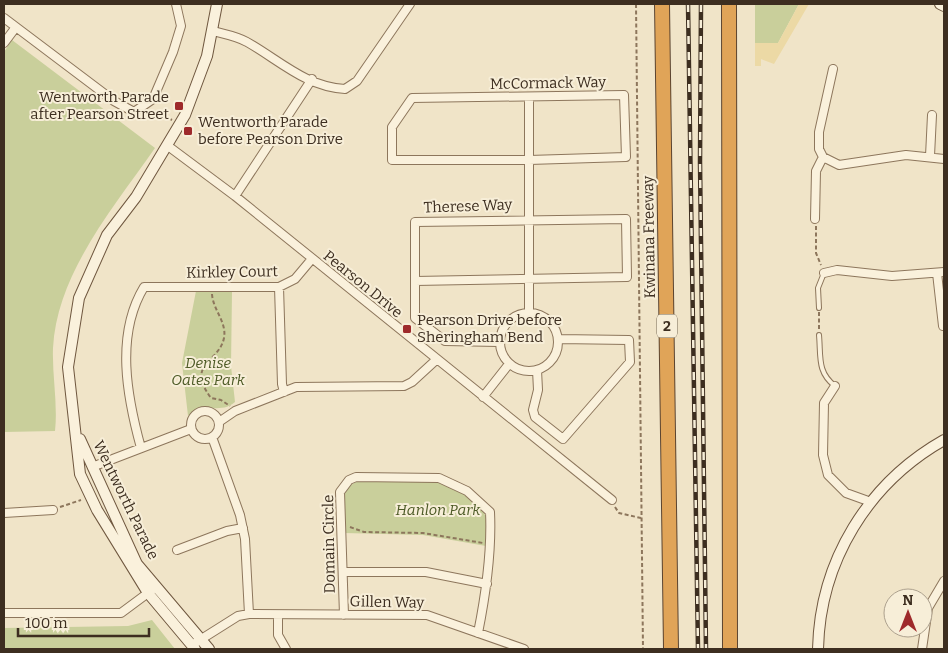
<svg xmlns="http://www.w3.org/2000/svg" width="948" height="653" font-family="Bitter,serif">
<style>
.green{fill:#c9cf9b}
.sand{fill:#ecd9a5}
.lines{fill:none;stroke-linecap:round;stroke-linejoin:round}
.lane-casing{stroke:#8d765c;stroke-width:6}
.street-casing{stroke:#8d765c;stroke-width:10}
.secondary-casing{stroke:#6f573f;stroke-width:12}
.highway-casing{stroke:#5b4430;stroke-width:16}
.path{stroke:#8d765c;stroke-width:2;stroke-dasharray:4 2.5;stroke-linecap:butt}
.lane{stroke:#faf1dc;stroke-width:4}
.street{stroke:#faf1dc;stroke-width:8}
.secondary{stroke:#faf1dc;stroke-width:10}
.highway{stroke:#e0a458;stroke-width:14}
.rail-casing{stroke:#3d2e20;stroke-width:4.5}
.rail{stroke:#f7eed8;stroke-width:2.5;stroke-dasharray:8;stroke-linecap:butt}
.poi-dot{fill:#9e2a2b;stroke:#f7eed8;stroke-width:2}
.labels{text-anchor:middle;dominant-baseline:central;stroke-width:4;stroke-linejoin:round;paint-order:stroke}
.shield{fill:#f7eed8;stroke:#756857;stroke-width:1}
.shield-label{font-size:14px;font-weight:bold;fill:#3d2e20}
.street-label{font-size:15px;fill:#3d2e20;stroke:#f7eed8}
.poi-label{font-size:15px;fill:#3d2e20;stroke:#f7eed8;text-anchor:start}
.park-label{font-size:15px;font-style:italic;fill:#4d5a26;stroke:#f7eed8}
</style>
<rect width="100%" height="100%" fill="#f0e4c8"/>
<!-- green -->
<path class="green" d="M755,4H799L778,43H755Z
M12,40L155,148C114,207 57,273 53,348C52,376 58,404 55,431L4,432V52Z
M196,291L232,292L231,366L235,402C220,415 205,401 188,416L182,363Z
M432,481C448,484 482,500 486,518C488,526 487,538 486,546L423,535L344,533C344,515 337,491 356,482Z
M152,620L175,649H4V628L128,626Z"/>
<!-- sand -->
<path class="sand" d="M799,4H809L774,64L761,59V66H755V43H778Z"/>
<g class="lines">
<!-- lane casing -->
<g class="lane-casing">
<path id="lane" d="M819,308L818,288L824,273
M819,335C821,357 817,372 835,386"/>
</g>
<!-- street casing -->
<g class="street-casing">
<path id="street" d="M4,18L114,101L134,112L153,99L173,52L181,26L176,4
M213,31C224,34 237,36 247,42C279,60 306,87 345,89L357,81L410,4
M4,43L16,27
M833,69L819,132V149L823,157L839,165L906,155L944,159
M624,95L626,157L529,160H392V127L412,98Z
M529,97V313
M168,146L235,196L612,500
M930,156L932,115
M235,196L312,79
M815,219L816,171L823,157
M824,273L837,270L892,276L944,272
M937,273L943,326
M415,281L627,277L626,219L415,222V318L445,341L499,342
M279,287L282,384L284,392
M500 342a29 29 0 1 1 58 0a29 29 0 1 1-58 0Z
M537,370L538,390L533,410L535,417L563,439L630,362L629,340L558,339
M835,386L824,403L823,455L828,475L846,493L871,502
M483,397L509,364
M191 425a14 14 0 1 1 28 0a14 14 0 1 1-28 0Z
M219,422L235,411L296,387L404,386L412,382L436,360
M212,437L240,515L245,539L249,614
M141,448C127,397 115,335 144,287H279L295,279L311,260
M92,467L191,429
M4,513L53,510
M177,550L227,531L243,528
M344,572H426L487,584
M4,613H121L152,590
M278,615V635L286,649
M344,615L340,492L349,480L356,477L439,478L467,491L490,512C492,553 486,593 478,633
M192,645L238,616L249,614L427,615L524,649
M922,649L928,608L944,581"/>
</g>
<!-- secondary casing -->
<g class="secondary-casing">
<path id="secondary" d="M940,4L944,6
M80,439L137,564L209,649
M195,649L148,593L97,510L80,474L68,367L79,298L107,235L136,197L185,115L207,56L217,4
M818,649C820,561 868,483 944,440"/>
</g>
<!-- highway casing -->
<g class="highway-casing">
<path id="highway" d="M662,4L671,649
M729,4L730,649"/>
</g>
<!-- path -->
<path class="path" d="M636,4L643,649
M159,113L172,120
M816,226V253L821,265
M212,294C213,310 227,322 224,338C219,363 185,363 211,398L221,400L230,406
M819,312V330
M60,507L81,500
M615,507L619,513L641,518
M350,527L364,532L423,533L483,543"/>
<!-- lane -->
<use href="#lane" class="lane"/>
<!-- street -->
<use href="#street" class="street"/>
<!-- secondary -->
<use href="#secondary" class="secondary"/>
<!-- highway -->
<use href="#highway" class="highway"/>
<!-- rail casing -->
<g class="rail-casing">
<path id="rail" d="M688,4L698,649
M701,4L700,162L706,649"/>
</g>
<!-- rail -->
<use href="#rail" class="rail"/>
</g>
<!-- markers -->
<g class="poi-dot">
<rect x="174" y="101" width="10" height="10" rx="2.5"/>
<rect x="183" y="126" width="10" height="10" rx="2.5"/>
<rect x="402" y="324" width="10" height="10" rx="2.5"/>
</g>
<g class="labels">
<!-- shield labels -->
<rect class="shield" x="657" y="314.5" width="20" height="23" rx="4"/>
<g class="shield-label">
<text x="667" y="326">2</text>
</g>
<!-- street labels -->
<g class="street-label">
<text transform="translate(548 83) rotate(-1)">McCormack Way</text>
<text transform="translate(468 206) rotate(-2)">Therese Way</text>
<text transform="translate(649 237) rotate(-91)">Kwinana Freeway</text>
<text transform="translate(232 272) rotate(-1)">Kirkley Court</text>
<text transform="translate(363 284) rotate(39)">Pearson Drive</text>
<text transform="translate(126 500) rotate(64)">Wentworth Parade</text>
<text transform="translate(329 544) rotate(-91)">Domain Circle</text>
<text transform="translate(387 602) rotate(1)">Gillen Way</text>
</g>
<!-- poi labels -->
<g class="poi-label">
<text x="169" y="97" text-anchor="end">Wentworth Parade<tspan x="169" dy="17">after Pearson Street</tspan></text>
<text x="198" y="122">Wentworth Parade<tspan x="198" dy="17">before Pearson Drive</tspan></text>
<text x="417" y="320">Pearson Drive before<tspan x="417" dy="17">Sheringham Bend</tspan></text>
</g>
<!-- park labels -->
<g class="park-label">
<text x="208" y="363">Denise<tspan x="208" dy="17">Oates Park</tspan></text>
<text x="438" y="510">Hanlon Park</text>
</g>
</g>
<!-- border -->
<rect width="948" height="653" fill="none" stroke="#3d2e20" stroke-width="10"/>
<!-- north arrow -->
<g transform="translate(908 613)"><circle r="24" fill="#f7eed8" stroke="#ada18e"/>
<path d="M0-4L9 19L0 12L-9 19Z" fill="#9e2a2b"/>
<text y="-8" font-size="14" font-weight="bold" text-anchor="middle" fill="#3d2e20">N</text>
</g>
<!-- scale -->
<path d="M18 628v8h131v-8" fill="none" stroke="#3d2e20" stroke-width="2.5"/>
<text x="25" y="628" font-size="15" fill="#3d2e20" stroke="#f7eed8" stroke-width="4" paint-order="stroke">100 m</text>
</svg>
